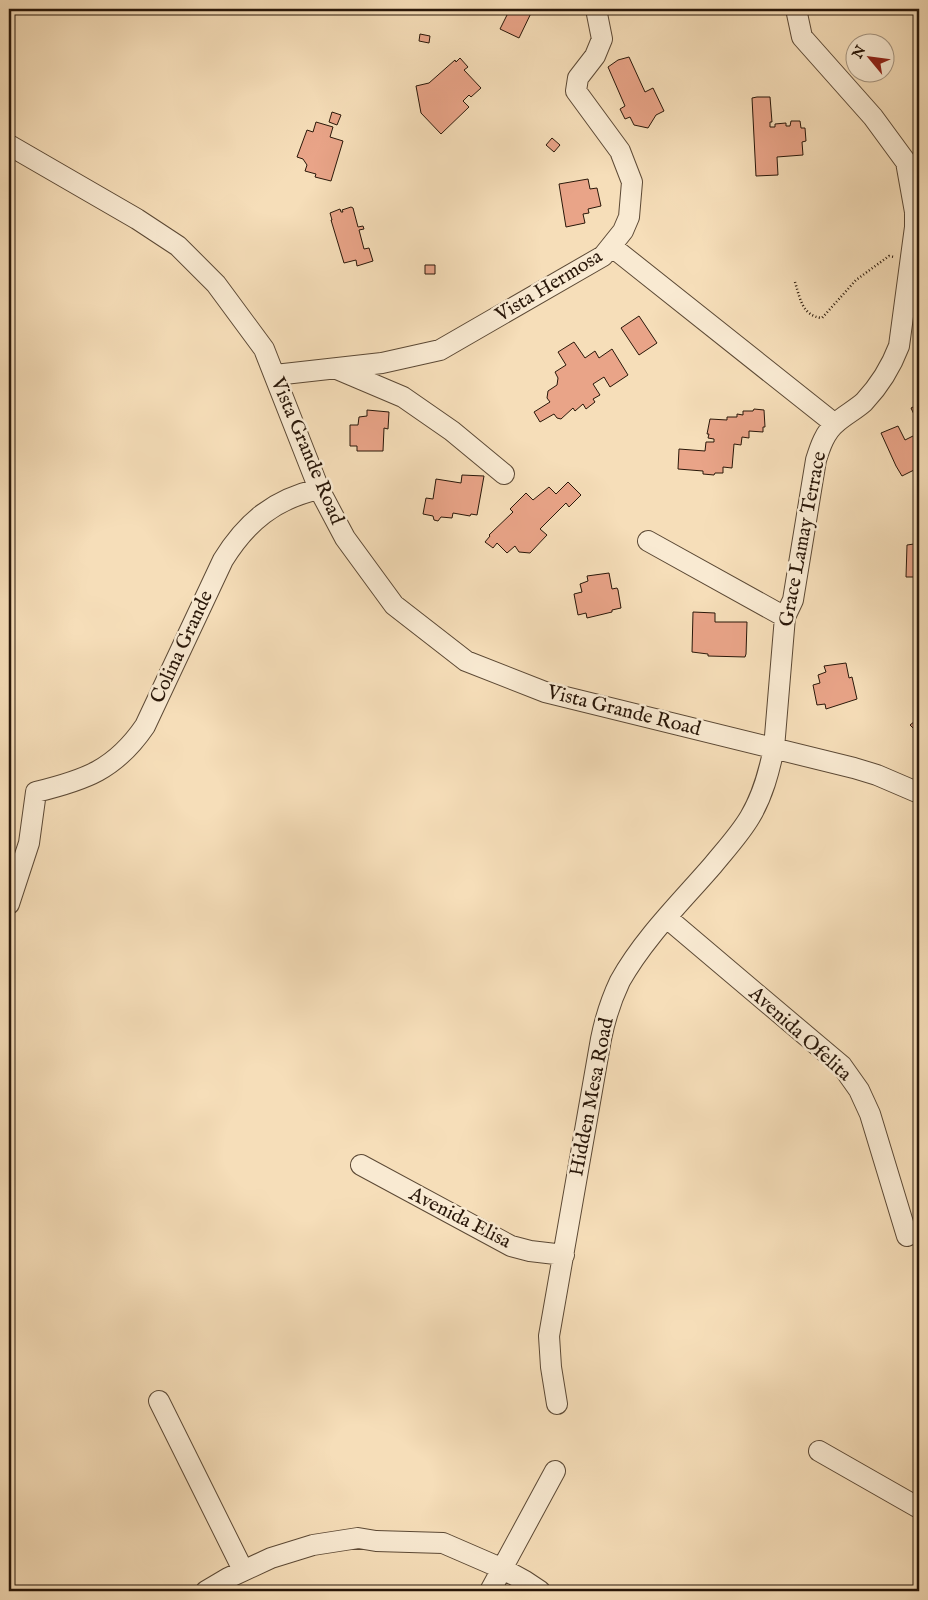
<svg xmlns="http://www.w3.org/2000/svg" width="928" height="1600" font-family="'IM FELL English',serif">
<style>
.building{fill:#e9a488;stroke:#291709}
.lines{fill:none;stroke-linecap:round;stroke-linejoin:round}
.minor-casing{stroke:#5c4935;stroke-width:22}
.path{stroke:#291709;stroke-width:2.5;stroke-dasharray:1 2.5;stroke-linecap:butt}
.minor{stroke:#f9ead2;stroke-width:20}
.labels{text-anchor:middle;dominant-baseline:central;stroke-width:5;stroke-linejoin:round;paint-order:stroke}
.street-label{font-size:20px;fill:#291709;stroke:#f9ead2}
</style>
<rect width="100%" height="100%" fill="#f6deb9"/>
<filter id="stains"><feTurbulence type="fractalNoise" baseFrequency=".004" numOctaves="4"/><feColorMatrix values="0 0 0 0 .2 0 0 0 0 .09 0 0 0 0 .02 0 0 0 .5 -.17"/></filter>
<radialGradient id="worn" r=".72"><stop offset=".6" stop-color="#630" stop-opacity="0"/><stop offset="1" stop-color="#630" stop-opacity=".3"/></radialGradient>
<!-- building -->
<path class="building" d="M510,9H533L519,38L500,29Z
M420,34L430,36L429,43L419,41Z
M629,57L645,92L653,88L664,111L656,115L648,128L634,125L630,117L625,119L620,109L625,106L608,67L618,60Z
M460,58L468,67L464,70L481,88L471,97L469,95L463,101L469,107L441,134L421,113L416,86L429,83L455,60L456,62Z
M757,97H770L772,122H770V127H775V124L786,123V126H790L791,121H800L801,128H805L806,141L802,142L803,155L777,157L778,175L756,176L752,98Z
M332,112L341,115L337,125L329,122Z
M316,122L333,127L330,137L343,141L331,181L315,177L316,174L305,171L307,165L303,159L297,157L307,130L313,132Z
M552,138L560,145L554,152L546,145Z
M588,179L590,189L597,188L601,206L588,209L589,213L583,214L585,223L566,227L559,184Z
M351,207L353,208L358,227L363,226L364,229L359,230L364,249L369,248L373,261L357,266L356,260L344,263L331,220H332L330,213L340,209L341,212H343L342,210Z
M425,265H435V274H425Z
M639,316L657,343L639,355L621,328Z
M574,342L585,358L595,351L599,358L612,349L628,375L610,387L604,377L593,384L600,395L593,399L595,402L586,409L583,404L575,411L573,408L561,419L557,418L554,414L540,422L534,412L550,402L547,398L548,391L557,385L558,378L555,372L566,365L558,352Z
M919,404V425L911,408Z
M754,409L764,410L765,427H763V432L749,431V438L742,437L741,445L734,444L732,468L723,467V473H715L714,475L703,474V471L678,469L679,449L705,451L706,442H714V439L708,438L709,434H707L710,419L727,420V417H737V414L743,415V411H753Z
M367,410L389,412L388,429L384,428L383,451H357V446H350V425H358L359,417L367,416Z
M898,426L905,440L919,433V463L916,465L918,468L902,476L896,466L881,433Z
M462,475L484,476L477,515L471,514L470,516L453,513L452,518L441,517L438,521L434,520L433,516L423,514L426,498L433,499L436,479L461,483Z
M568,482L581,495L569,507L566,503L540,529L547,535L530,553L519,552L515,546L507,553L497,543L493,548L485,542L490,536L489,535L513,512L510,509L526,493L533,500L549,487L556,494Z
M914,544H919V577H906L907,545Z
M609,573L612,589L617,588L618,590L621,608L612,610V612L587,618L586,613L578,615L574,594L582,592L580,584L588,581L587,576Z
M693,612L715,613V622H747L746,654L745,657L708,656V654L692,652Z
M846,663L849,678L852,677L857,699L826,709L825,704L817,705L813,685L820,683L818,675L826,672L824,666Z
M919,718V735L915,732L916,731L910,725Z"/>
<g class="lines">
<!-- minor casing -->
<g class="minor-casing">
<path id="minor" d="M9,145L137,219L178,246L216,284L264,349L319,489L345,538L394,605L466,661L545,692L854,768L877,775L919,793
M611,246L835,424
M337,369L403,397L452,431L504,474
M275,375L382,363L440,350L603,256L623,231L629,217L632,182L620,151L576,91L578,78L595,56L602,39L596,9
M648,541L785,617
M9,904L29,843L36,792C85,780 115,770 145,726L223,560C247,521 275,499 319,489
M667,918L842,1066L859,1090L870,1114L907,1236
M361,1165L511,1246L530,1251L564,1255
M159,1401L243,1570
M557,1404L551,1367L549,1336L601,1039C605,1019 611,1000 620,981C644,938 681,902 713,865C726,849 740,834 750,817C763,795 769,772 774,748L785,617L793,600L816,460C820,447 825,432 836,423C845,415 855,410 864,402C880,385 891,367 899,346L915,227V212L906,162L873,117L802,37L796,9
M819,1451L919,1508
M206,1591L228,1578L271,1558L313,1545L358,1538L376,1541L443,1543L503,1569L525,1581L540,1591
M490,1591L555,1471"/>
</g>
<!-- path -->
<path class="path" d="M795,282C800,298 802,316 822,318L856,280L889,256L894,257"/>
<!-- minor -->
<use href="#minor" class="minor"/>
</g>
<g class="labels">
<!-- street labels -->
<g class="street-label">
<text transform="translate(549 286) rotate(-31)">Vista Hermosa</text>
<text transform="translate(307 451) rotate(67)">Vista Grande Road</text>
<text transform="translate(803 539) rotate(-79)">Grace Lamay Terrace</text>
<text transform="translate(182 647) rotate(-65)">Colina Grande</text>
<text transform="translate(624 711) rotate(14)">Vista Grande Road</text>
<text transform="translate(800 1034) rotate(42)">Avenida Ofelita</text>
<text transform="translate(592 1097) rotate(-79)">Hidden Mesa Road</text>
<text transform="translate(460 1218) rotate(27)">Avenida Elisa</text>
</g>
</g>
<!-- margin -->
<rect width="928" height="1600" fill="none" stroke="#f6deb9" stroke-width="30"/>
<rect x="10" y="10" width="908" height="1580" fill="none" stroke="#291709" stroke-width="2.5"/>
<rect x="15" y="15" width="898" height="1570" fill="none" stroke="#291709"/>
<!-- north arrow -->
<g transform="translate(870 58) rotate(299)"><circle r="24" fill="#f9ead2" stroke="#a69682"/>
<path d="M0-4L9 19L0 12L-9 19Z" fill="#8f2418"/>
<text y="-8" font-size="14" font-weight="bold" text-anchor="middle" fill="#291709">N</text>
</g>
<rect width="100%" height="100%" filter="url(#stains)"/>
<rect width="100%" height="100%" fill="url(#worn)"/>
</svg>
